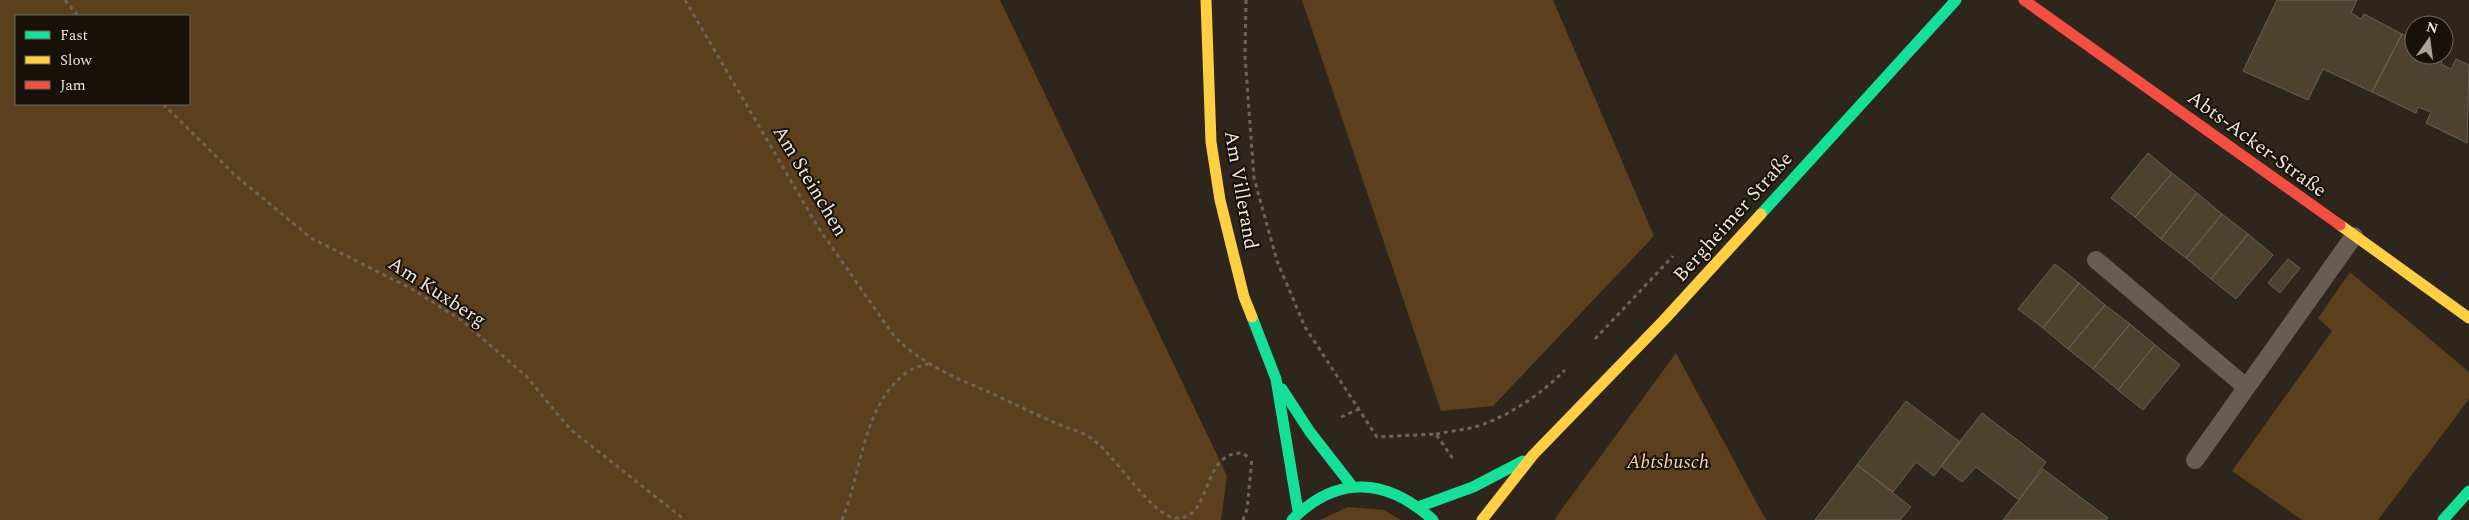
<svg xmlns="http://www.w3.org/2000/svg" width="2469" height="520" font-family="Spectral,serif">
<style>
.green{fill:#5c3f1d;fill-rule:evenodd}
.building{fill:#4e412e;stroke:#686159}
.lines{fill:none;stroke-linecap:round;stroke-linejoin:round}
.path{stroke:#6c645b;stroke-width:3;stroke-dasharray:4 4;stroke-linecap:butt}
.lane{stroke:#665d53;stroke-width:18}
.fast{stroke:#16e098;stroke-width:11}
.slow{stroke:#ffcf43;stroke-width:11}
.jam{stroke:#f24e42;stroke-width:11}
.labels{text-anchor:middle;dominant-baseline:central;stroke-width:4;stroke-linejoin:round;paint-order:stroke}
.street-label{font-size:20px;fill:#f0e6dc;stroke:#17110a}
.park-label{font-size:20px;font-style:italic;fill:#f4d0aa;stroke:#17110a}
</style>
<rect width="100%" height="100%" fill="#2e261d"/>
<!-- green -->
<path class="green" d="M0,0H1000L1227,476L1221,520H0ZM16,16H189V104H16Z
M1302,0H1553L1654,236L1493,406L1441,411Z
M2350,272L2469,372V399L2378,520H2302L2232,471L2332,331L2318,318Z
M1676,353L1766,520H1554Z
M1348,507L1384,510L1401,520H1320Z"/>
<!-- building -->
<path class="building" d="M2277,0H2357L2351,13L2361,19L2364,14L2402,34L2372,92L2323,69L2308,100L2243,71Z
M2402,34L2414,40V55L2444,54L2441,64L2451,69L2456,59L2469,65L2467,143L2426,123L2431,112L2418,107L2416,113L2372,92Z
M2148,153L2172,173L2135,217L2111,198Z
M2172,173L2197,193L2161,239L2135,217Z
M2197,193L2222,214L2186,258L2161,239Z
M2222,214L2248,234L2211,279L2186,258Z
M2248,234L2273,255L2236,299L2211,279Z
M2288,259L2300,268L2280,293L2268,283Z
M2055,264L2079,283L2043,328L2018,309Z
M2079,283L2105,305L2068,349L2043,328Z
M2105,305L2130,324L2093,369L2068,349Z
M2130,324L2155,345L2118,390L2093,369Z
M2155,345L2180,365L2143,410L2118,390Z
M1906,401L1960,442L1934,476L1916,462L1893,492L1857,465Z
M1982,413L2046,462L2019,500L1976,467L1962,482L1941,466Z
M1857,465L1911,507L1900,520H1815Z
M2043,469L2108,518L2106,520H2003Z"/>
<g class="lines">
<!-- path -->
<path class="path" d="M65,0L78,16
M685,0L818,227L894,336C921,364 956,378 991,393C1014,404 1037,415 1060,425C1069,429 1080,431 1088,436C1113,450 1150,516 1176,518C1213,520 1200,451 1243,453L1250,459
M1246,0L1245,56L1254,178L1277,261L1305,327L1377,437L1436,434L1453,459
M163,104L236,176L311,238L410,288L461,320L526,376L570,429L685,520
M1595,339L1673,256
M1341,417L1359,409
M1436,434C1450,431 1465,430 1478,426C1511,415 1541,394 1565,370
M842,520C862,473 862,406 906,373C912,368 921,366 928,364
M1243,520L1247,509L1252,458"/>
<!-- lane -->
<path class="lane" d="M2096,260L2246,387
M2195,460L2354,236"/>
<!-- fast -->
<path class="fast" d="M1761,214L1956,0
M1252,317L1276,379L1298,511
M1282,389L1310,432L1352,486
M1421,506L1473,487L1523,461
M1292,520C1337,474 1387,478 1433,520
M2443,520L2469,491"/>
<!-- slow -->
<path class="slow" d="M1206,0L1211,142L1220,200L1244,297L1252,317
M2340,225L2469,318
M1482,520L1533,455L1664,320L1761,214"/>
<!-- jam -->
<path class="jam" d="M2024,0L2340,225"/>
</g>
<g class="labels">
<!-- street labels -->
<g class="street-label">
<text transform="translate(2257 144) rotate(36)">Abts-Acker-Straße</text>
<text transform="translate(810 181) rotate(59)">Am Steinchen</text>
<text transform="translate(1241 190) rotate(80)">Am Villerand</text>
<text transform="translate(1733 217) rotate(-48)">Bergheimer Straße</text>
<text transform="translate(437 292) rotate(33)">Am Kuxberg</text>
</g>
<!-- park labels -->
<g class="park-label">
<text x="1668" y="462">Abtsbusch</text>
</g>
</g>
<!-- legend -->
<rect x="15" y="15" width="175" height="90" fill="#17110a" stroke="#6e665e"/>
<rect x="25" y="31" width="25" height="8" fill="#16e098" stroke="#6e665e"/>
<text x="60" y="40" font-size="15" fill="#f0e6dc">Fast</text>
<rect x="25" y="56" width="25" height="8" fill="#ffcf43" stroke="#6e665e"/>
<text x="60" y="65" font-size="15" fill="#f0e6dc">Slow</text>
<rect x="25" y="81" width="25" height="8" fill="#f24e42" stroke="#6e665e"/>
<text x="60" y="90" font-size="15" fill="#f0e6dc">Jam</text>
<!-- north arrow -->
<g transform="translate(2429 40) rotate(14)"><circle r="24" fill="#17110a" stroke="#6e665e"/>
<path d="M0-4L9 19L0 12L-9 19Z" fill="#aca399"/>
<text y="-8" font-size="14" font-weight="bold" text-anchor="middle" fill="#f0e6dc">N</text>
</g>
</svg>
